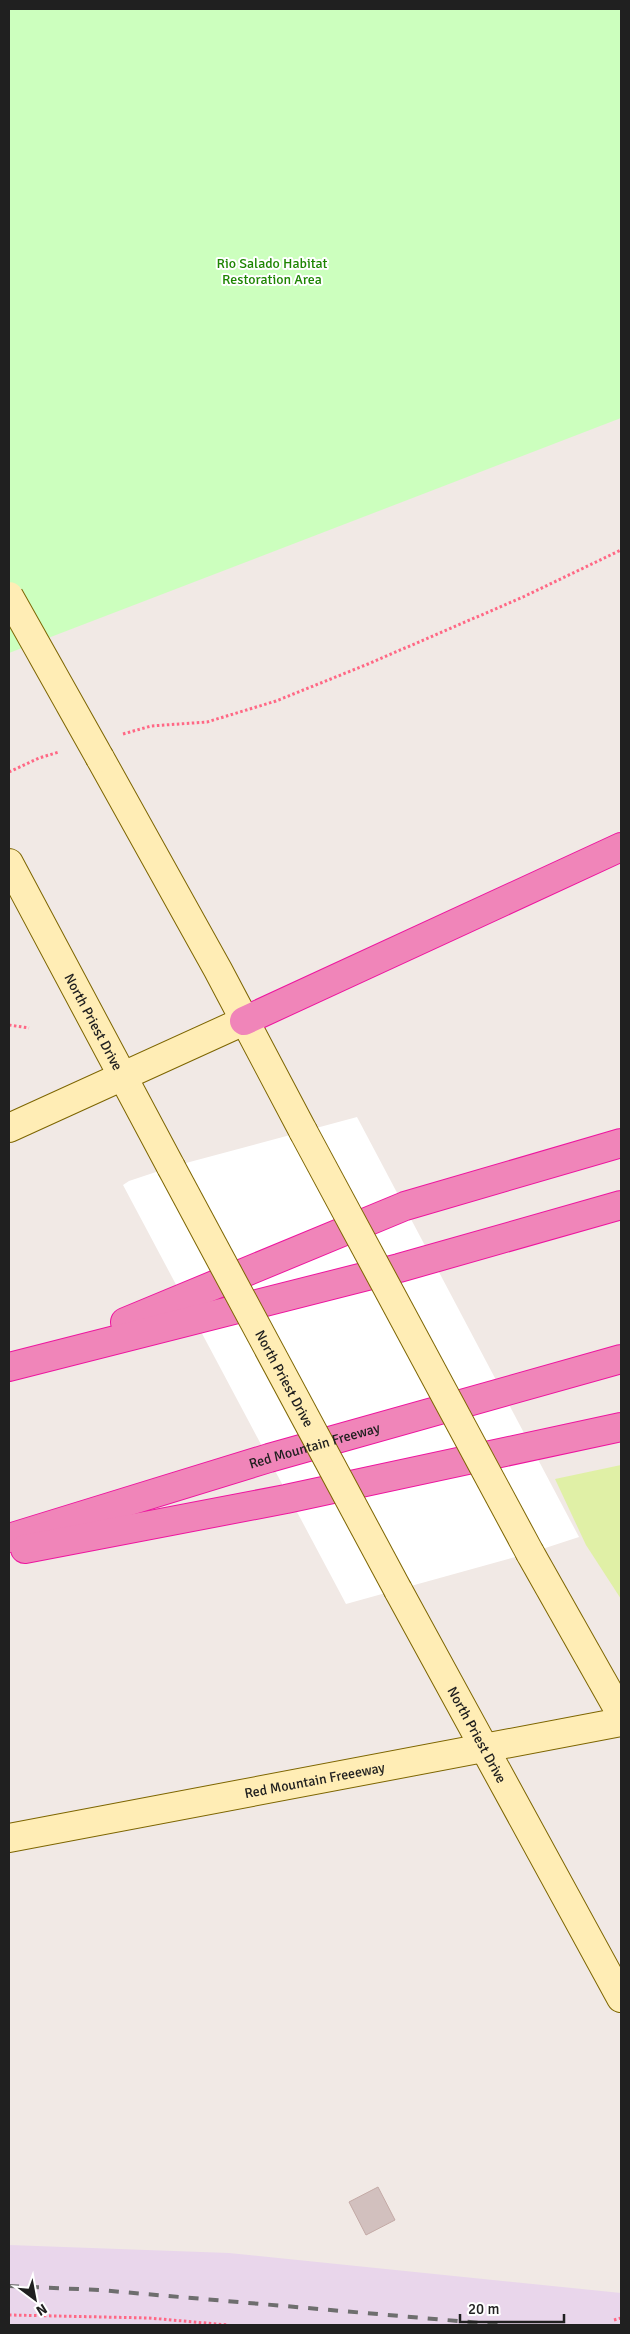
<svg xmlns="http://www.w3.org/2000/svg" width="630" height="2334" font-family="Signika,sans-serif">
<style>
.industrial{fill:#e9d6eb}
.grass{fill:#e0f0a6}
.park{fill:#ccffbe}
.pier{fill:#fff}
.building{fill:#d2c0be;stroke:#c4aaa6}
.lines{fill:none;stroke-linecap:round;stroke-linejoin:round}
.secondary-casing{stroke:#7d6500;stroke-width:30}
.motorway-casing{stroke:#ed159f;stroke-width:30}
.path{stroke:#ff6885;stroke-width:3;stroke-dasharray:2.5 2.5;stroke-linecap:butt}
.secondary{stroke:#ffedb5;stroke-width:28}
.motorway{stroke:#f085b9;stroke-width:28}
.rail{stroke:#6e6e6e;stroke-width:4;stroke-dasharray:10 10;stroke-linecap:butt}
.secondary-bridge-casing{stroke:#7d6500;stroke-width:30;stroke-linecap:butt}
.secondary-bridge{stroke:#ffedb5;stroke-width:28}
.labels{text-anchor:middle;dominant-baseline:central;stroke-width:4;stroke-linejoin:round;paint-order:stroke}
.park-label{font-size:14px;fill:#1d8502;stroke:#fff}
.street-label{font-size:14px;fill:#202020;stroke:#fff}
</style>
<rect width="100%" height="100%" fill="#f1e9e5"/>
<!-- industrial -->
<path class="industrial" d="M9,2245L229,2253L621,2293V2325H9Z"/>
<!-- grass -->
<path class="grass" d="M621,1465V1599L586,1545L555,1479Z"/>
<!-- park -->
<path class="park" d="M9,9H621V418L9,653Z"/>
<!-- pier -->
<path class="pier" d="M357,1117L579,1537L530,1553L346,1604L123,1185L129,1181L171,1167Z"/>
<!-- building -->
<path class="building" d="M378,2187L395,2220L366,2235L349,2202Z"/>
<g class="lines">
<!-- secondary casing -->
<g class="secondary-casing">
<g id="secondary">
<path d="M100,758L218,970L303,1131"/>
<path id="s1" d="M9,863L171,1167"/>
<path d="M9,1128L244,1021"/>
<path d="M530,1553L621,1714"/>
<path id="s2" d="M398,1590L621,1998"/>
<path id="s3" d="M9,1838L621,1722"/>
</g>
</g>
<!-- motorway casing -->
<g class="motorway-casing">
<g id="motorway">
<path d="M244,1021L621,847"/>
<path d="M125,1322L405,1206L621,1143"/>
<path d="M9,1367L399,1268L621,1205"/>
<path id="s4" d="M9,1538L269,1458L621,1359"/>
<path d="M25,1549L286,1499L621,1427"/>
</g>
</g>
<!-- path -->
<path class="path" d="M123,734L151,726L207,722L276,701L368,664L523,597L621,550
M9,772L39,758L59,752
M9,1025L29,1028
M9,2315L149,2318L228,2325
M614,2320L621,2318"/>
<!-- secondary -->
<use href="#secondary" class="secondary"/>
<!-- motorway -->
<use href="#motorway" class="motorway"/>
<!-- rail -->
<path class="rail" d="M9,2286L99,2290L504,2325"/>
<!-- secondary-bridge casing -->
<g class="secondary-bridge-casing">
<g id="secondary-bridge">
<path d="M9,596L100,758"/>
<path d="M303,1131L530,1553"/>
<path id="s5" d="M171,1167L398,1590"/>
</g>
</g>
<!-- secondary-bridge -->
<use href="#secondary-bridge" class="secondary-bridge"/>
</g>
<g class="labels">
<!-- park labels -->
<g class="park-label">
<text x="272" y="263">Rio Salado Habitat<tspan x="272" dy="16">Restoration Area</tspan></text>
</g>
<!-- street labels -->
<g class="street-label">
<text stroke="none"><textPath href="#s1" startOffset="180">North Priest Drive</textPath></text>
<text stroke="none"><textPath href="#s5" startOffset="240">North Priest Drive</textPath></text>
<text stroke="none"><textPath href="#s4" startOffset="319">Red Mountain Freeway</textPath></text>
<text stroke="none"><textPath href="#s2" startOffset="165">North Priest Drive</textPath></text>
<text stroke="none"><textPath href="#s3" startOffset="311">Red Mountain Freeeway</textPath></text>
</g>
</g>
<!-- border -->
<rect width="630" height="2334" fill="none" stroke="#202020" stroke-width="20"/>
<!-- north arrow -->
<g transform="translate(35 2299) rotate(148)" stroke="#ffffff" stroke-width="4" paint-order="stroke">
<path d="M0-4L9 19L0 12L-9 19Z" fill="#202020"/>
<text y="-8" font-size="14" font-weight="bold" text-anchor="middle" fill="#202020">N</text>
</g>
<!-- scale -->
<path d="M460 2314v8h104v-8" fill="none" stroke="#202020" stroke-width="2.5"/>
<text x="468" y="2314" font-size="15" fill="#202020" stroke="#ffffff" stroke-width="4" paint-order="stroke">20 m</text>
</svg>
